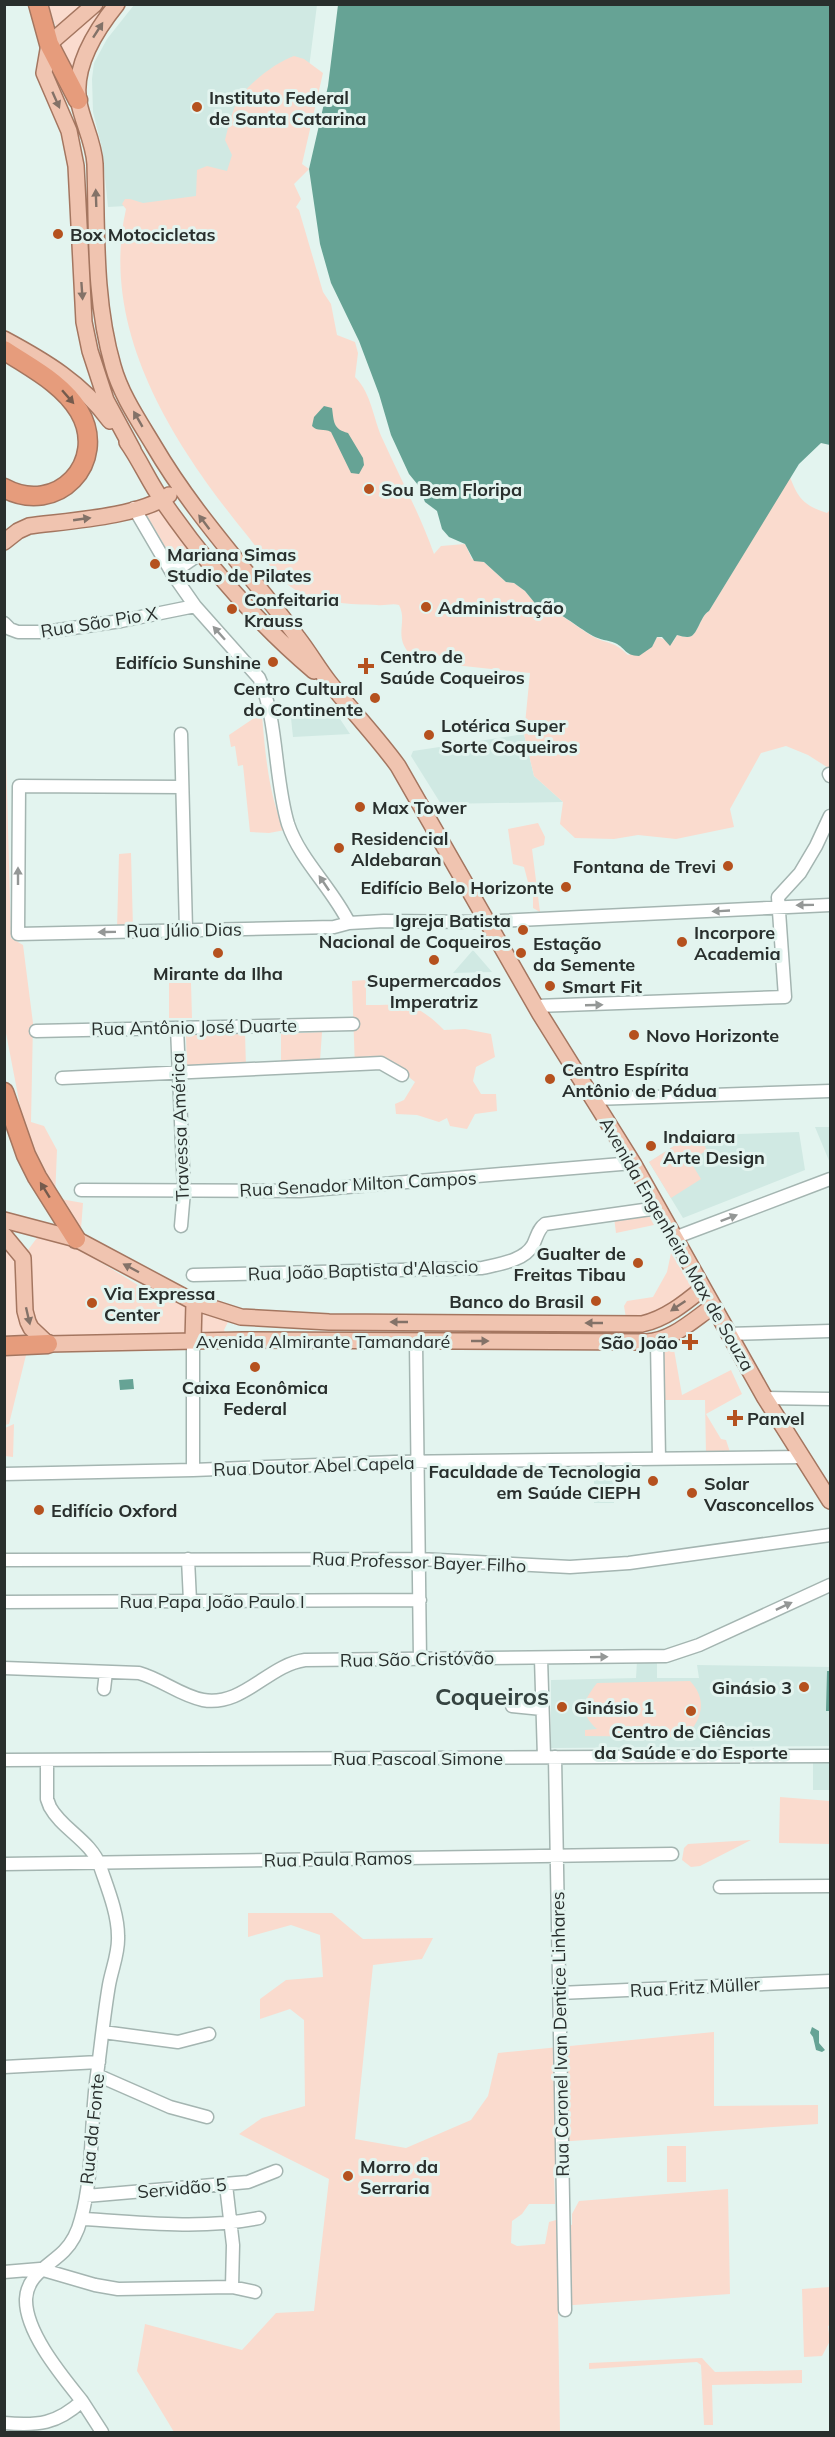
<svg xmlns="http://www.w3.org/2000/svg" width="835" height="2437" font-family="Mulish,sans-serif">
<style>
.built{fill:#d0e9e3}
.green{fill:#fadbce}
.water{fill:#66a395}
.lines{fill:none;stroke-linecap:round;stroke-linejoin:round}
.minor-casing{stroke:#a4b5b1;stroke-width:15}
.major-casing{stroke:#a47660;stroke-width:18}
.highway-casing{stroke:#a47660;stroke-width:21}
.minor{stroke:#fff;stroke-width:12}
.major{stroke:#f0c4b0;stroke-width:15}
.highway{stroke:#e69c7c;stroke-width:18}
.oneway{fill:#837268}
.oneway2{fill:#755b4d}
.oneway3{fill:#949796}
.poi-dot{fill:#b5511e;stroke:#e3f4ef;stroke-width:2}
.labels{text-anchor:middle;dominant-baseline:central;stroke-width:6;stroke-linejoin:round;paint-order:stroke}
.poi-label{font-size:18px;font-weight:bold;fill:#292f2d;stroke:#e3f4ef;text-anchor:start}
.street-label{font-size:18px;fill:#292f2d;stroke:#e3f4ef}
.district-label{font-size:24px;font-weight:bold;fill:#354340;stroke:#e3f4ef}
</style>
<rect width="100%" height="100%" fill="#e3f4ef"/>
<!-- built -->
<path class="built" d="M134,5H317L306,91L285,197L108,207L102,148L93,112L92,79L94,63L107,39Z
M338,716L350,734L293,737L291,718Z
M524,734L534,776L563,802L441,804L411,756L413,751Z
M473,950L492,972L453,973Z
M815,1127H830V1163Z
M696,1132L706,1135L799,1132L805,1170L683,1218L649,1162Z
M594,1476H614V1503H594Z
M637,1661H657V1678H699L697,1665L830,1667V1746L551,1748V1680L636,1678Z
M813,1759H830V1790H813Z"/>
<!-- green -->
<path class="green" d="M48,5V4L82,5L56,27Z
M104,5H110C90,27 78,46 71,76L59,47Z
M294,56L304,59L323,73L302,164L309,169L294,184L301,199L296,207L299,210L323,292L331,304L337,335L355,342L358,353L355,377C372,394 373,419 383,440C400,478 420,514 434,554L441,546L465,544L472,559L484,562L506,582L514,583L525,591L538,607C559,610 575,626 592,636C608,645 613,640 628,655L652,647L657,637L673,642L677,635C681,636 684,637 687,637C698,638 699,617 709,611L790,477C798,499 805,506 827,513L830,510V769L808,755L786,746L761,753L730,809L734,827L676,839L638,835L614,839L575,838L560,824L563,802L534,776L524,734L530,673L445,664L441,656L410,654C393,636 408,622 399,605C392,603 385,606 377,605C350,604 322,604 297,591C276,579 261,552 246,534C173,444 99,330 126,209L122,204L125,199H130L143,203L196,196L197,170L207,166L227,171L232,155L225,140C228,128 231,115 236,104C244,86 276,62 294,56Z
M159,507L188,549L175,563L144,511Z
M4,680L11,938L23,945L33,1023L31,1122L44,1126L57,1150L55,1198L83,1203L81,1229L53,1199L27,1142L5,1028Z
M260,714L262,716C265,750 269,801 285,830L269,833L250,832L243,765L238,766L235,746L231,747L229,735Z
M538,823L545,837L544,845L532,849L540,912L533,908V886L528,882L524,867L513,864L508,829Z
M131,853L133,928L117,929L119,854Z
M366,980V1005C406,1005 414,1000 444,1030L465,1029L491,1034L495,1057L476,1067L473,1081L481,1094H496L497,1111L475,1114L467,1129L450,1126L447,1118L439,1122L417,1115L396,1114L395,1104L404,1100L415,1082L399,1069H355L352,981Z
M169,983H191L192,1018H169Z
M322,1032L320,1061L281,1067V1034Z
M245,1033L246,1067L187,1070L186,1035Z
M696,1132L707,1150L690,1161L701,1179L671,1198L649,1162Z
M648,1214L654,1225L616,1233L614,1217Z
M39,1235L72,1245L156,1296L186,1303L188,1308L187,1335L51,1337L32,1320L28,1250Z
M4,1240L16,1257L18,1297L29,1336L4,1341Z
M671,1253L694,1291L652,1317L626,1318L624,1306L627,1301L653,1297L667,1272Z
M200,1309L229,1320L224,1330L227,1336L200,1334Z
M673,1344L682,1395L731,1370L742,1394L706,1414L721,1439L726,1440L731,1455L706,1454L705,1400H663L660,1353Z
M28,1347L9,1424L5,1425V1350Z
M14,1424L13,1457L5,1456V1428Z
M690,1681C708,1700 702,1720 685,1737L585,1736V1730L597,1729C578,1712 583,1701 597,1683Z
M780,1797L830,1801V1844L779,1843Z
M751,1840L700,1866L691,1867L682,1860L684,1848L688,1844Z
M248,1913H332L363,1939L433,1938L422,1959L373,1965L355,2139L406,2148L471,2120L488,2096L498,2053L714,2032V2106L818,2105V2124L557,2142L554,2172L555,2204H529L522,2214L512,2221L511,2243L517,2246L545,2244L549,2222L556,2220L572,2225V2214L579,2201L728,2189L730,2294L560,2306L558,2312L560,2432H174L137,2371L145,2324L242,2350L276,2313L314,2311L329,2179L239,2134L262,2118L305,2106L304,2020L290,2009L260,2019V1999L286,1980L323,1977L320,1935L291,1925L248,1937Z
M667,2146H686V2182H667Z
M830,2287V2325L828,2326L830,2341L822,2356L804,2357L802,2289Z
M702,2358L715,2372L802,2370V2383L712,2385L713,2425H704L701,2365L697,2362L589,2369V2363Z"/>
<!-- water -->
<path class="water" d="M338,5H830V445L821,443L799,464L709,611C699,617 698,638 687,637C684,637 681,636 677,635L670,646L662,637H657L652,647L639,656C624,655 627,649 615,643C608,640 600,640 593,636C575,626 560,610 538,607L525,591L514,583L506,582L484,562L474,561L465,544L449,537L442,529L437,511L425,502L418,485L409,474L391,435L379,394L359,341L331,283L320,244L309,169L328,86Z
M324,406L332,408C334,422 333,429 348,433L363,458L364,465L359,474L351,473L331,432C324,428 317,432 312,426L314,417Z
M133,1379L134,1389L120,1390L119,1380Z
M827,1671H830V1711H826Z
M812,2027L819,2031V2043L825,2050L822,2052L816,2050L813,2037L810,2033Z"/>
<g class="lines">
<!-- minor casing -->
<g class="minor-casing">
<path id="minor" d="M134,508L172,573L195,606L259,678C278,719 274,778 288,824C300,860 332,888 349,923L384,921L479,922L830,905
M172,573L201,553
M4,623L10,629L18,632H45L121,621L195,606
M181,734L186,930
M829,774L830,776
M182,787L19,786L18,934L334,927L349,923
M536,1006L785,997L778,897L800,873L816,846L830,816
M177,1028L184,1191L181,1226
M36,1031L353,1024
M62,1078L381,1063L402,1075
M593,1099L830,1091
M81,1190L300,1191L633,1163
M674,1238L830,1179
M193,1275L482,1268C499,1264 524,1261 533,1245C537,1237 538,1229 545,1224L658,1208
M727,1334L830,1331
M416,1342L420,1659
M657,1342L659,1459
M765,1398L830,1399
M193,1470V1341
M4,1474L193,1470L394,1462L803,1457
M188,1559L190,1601
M4,1560L419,1559L570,1567L629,1563L830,1535
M4,1602L420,1600
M541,1658L544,1757
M4,1668L139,1673C161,1679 181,1696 203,1700C243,1707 268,1665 305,1660L666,1656L699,1645L830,1585
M104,1689L106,1672
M512,1706L542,1709
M555,1757L565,2310
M4,1760L830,1756
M4,1864L672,1854
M720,1887L830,1886
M559,1993L830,1981
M103,2032L178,2042L209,2034
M4,2067L99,2062
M97,2075L170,2107L207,2117
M226,2185L233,2245L232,2287
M86,2196L248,2182L276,2171
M82,2219C141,2222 201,2230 259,2218
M4,2272L40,2269L95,2285L118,2289L232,2287L255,2292
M82,2401L102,2432
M4,2423C38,2426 57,2424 82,2401C62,2376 25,2332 26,2299C27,2275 49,2266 64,2251C72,2243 78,2231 81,2219C94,2173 90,2122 97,2075C101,2045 104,2014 109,1985C112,1968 119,1953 118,1936C118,1913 107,1887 100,1866C91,1841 62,1829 50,1807L47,1799V1760"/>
</g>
<!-- major casing -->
<g class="major-casing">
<path id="major" d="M95,4L49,44L44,73L69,131L76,166L84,322L90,351L106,400L133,450
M117,4C96,30 72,67 79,103C83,123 94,143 95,164C97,231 94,301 113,366C121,395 139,421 154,446C195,516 250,573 298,638C309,652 318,668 329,682C352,711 377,737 398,766L540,1014L633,1163L765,1398L830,1501
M4,339C45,361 82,383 110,421
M127,442C140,460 149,482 162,500C205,562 256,622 314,671
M4,542L18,531L29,526C66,521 139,517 169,495
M4,1220L76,1239L194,1302L241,1317L329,1322L642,1324C665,1319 685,1303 702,1289
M4,1235L23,1258L25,1311L28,1322L31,1328L48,1344L243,1340L646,1342C671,1341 692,1321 712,1307
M193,1341L194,1302"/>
</g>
<!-- highway casing -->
<g class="highway-casing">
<path id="highway" d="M38,4L49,44L78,100
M4,350C31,368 62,383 79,411C109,462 57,517 4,488
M4,1092L26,1155L37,1177L76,1239
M4,1346L48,1344"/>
</g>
<!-- minor -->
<use href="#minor" class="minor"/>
<!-- major -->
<use href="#major" class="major"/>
<!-- highway -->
<use href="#highway" class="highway"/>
</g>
<!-- one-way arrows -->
<defs><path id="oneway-solid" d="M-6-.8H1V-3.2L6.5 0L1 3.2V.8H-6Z" transform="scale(1.5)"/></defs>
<g class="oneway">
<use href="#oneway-solid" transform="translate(98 30) rotate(-57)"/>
<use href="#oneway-solid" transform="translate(56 100) rotate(66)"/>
<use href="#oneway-solid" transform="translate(96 198) rotate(-92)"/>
<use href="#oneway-solid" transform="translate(82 291) rotate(86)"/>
<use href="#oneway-solid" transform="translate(138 419) rotate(-120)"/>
<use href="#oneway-solid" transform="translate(82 519) rotate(-8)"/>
<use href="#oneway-solid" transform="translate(204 522) rotate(-127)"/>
<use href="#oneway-solid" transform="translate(131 1268) rotate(-152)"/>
<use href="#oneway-solid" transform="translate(678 1306) rotate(146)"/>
<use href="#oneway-solid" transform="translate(28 1316) rotate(77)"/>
<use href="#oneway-solid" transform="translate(399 1322) rotate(-180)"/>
<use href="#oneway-solid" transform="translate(594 1323) rotate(-180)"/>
<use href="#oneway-solid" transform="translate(480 1341)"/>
</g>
<g class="oneway2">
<use href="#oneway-solid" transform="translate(68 397) rotate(49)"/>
<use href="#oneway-solid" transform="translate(45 1190) rotate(-122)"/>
</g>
<g class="oneway3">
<use href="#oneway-solid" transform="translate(219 633) rotate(-132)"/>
<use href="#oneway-solid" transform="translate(18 876) rotate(-90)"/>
<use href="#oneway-solid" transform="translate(324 883) rotate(-124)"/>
<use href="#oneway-solid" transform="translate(805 905) rotate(179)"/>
<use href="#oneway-solid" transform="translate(721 911) rotate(177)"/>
<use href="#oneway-solid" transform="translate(107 932) rotate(179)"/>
<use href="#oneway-solid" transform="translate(594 1005) rotate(-2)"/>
<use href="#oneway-solid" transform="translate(729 1218) rotate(-21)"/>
<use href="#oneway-solid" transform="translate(784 1606) rotate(-25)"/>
<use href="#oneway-solid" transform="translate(599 1657) rotate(-1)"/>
</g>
<!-- markers -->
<g class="poi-dot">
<circle cx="197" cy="107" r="6"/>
<circle cx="58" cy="234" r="6"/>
<circle cx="369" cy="489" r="6"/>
<circle cx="155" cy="564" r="6"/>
<circle cx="426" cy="607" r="6"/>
<circle cx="232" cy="609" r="6"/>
<circle cx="273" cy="662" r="6"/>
<path d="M363 657h6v6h6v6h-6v6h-6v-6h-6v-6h6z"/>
<circle cx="375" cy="698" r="6"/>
<circle cx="429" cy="735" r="6"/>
<circle cx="360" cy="807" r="6"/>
<circle cx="339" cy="848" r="6"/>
<circle cx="728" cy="866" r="6"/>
<circle cx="566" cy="887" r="6"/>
<circle cx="523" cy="930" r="6"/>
<circle cx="682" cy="942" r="6"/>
<circle cx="218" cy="953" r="6"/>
<circle cx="521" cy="953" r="6"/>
<circle cx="434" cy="960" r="6"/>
<circle cx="550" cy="986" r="6"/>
<circle cx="634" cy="1035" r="6"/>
<circle cx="550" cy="1079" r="6"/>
<circle cx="651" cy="1146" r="6"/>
<circle cx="638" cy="1263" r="6"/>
<circle cx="596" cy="1301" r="6"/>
<circle cx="92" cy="1303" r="6"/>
<path d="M687 1333h6v6h6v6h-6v6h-6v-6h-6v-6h6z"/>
<circle cx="255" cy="1367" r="6"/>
<path d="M732 1409h6v6h6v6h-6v6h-6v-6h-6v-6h6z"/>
<circle cx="653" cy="1481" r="6"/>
<circle cx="692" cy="1493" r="6"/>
<circle cx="39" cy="1510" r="6"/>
<circle cx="804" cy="1687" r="6"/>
<circle cx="562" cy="1707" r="6"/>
<circle cx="691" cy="1711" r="6"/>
<circle cx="348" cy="2176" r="6"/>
</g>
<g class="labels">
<!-- poi labels -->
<g class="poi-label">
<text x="209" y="97">Instituto Federal<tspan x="209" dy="21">de Santa Catarina</tspan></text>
<text x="70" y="234">Box Motocicletas</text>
<text x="381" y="489">Sou Bem Floripa</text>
<text x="167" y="554">Mariana Simas<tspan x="167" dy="21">Studio de Pilates</tspan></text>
<text x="244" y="599">Confeitaria<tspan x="244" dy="21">Krauss</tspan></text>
<text x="438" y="607">Administração</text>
<text x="380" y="656">Centro de<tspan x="380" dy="21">Saúde Coqueiros</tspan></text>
<text x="261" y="662" text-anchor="end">Edifício Sunshine</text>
<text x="363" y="688" text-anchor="end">Centro Cultural<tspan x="363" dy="21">do Continente</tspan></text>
<text x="441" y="725">Lotérica Super<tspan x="441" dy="21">Sorte Coqueiros</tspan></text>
<text x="372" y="807">Max Tower</text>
<text x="351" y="838">Residencial<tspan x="351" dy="21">Aldebaran</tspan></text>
<text x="716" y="866" text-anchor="end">Fontana de Trevi</text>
<text x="554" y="887" text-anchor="end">Edifício Belo Horizonte</text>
<text x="511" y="920" text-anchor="end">Igreja Batista<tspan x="511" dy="21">Nacional de Coqueiros</tspan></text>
<text x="694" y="932">Incorpore<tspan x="694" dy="21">Academia</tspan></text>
<text x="533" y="943">Estação<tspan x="533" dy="21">da Semente</tspan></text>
<text x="218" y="973" text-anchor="middle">Mirante da Ilha</text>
<text x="434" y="980" text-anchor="middle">Supermercados<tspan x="434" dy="21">Imperatriz</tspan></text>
<text x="562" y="986">Smart Fit</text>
<text x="646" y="1035">Novo Horizonte</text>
<text x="562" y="1069">Centro Espírita<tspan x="562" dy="21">Antônio de Pádua</tspan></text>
<text x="663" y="1136">Indaiara<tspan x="663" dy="21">Arte Design</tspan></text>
<text x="626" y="1253" text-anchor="end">Gualter de<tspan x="626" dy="21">Freitas Tibau</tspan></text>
<text x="104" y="1293">Via Expressa<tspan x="104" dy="21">Center</tspan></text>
<text x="584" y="1301" text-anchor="end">Banco do Brasil</text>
<text x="678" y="1342" text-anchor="end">São João</text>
<text x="255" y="1387" text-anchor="middle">Caixa Econômica<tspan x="255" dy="21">Federal</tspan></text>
<text x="747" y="1418">Panvel</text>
<text x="641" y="1471" text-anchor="end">Faculdade de Tecnologia<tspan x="641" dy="21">em Saúde CIEPH</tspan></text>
<text x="704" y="1483">Solar<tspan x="704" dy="21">Vasconcellos</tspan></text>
<text x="51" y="1510">Edifício Oxford</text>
<text x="792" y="1687" text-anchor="end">Ginásio 3</text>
<text x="574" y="1707">Ginásio 1</text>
<text x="691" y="1731" text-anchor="middle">Centro de Ciências<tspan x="691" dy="21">da Saúde e do Esporte</tspan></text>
<text x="360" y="2166">Morro da<tspan x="360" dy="21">Serraria</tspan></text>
</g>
<!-- street labels -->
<g class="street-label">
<text transform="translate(99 622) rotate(-9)">Rua São Pio X</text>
<text transform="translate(184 930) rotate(-1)">Rua Júlio Dias</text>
<text transform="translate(194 1027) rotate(-1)">Rua Antônio José Duarte</text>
<text transform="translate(180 1127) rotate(-92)">Travessa América</text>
<text transform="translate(358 1184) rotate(-3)">Rua Senador Milton Campos</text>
<text transform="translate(677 1244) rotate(60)">Avenida Engenheiro Max de Souza</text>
<text transform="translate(363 1270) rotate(-2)">Rua João Baptista d'Alascio</text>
<text x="323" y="1341">Avenida Almirante Tamandaré</text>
<text transform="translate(314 1466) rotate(-2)">Rua Doutor Abel Capela</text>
<text transform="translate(419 1562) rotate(2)">Rua Professor Bayer Filho</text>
<text x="212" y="1601">Rua Papa João Paulo I</text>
<text transform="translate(417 1659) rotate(-1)">Rua São Cristóvão</text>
<text x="418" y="1758">Rua Pascoal Simone</text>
<text transform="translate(338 1859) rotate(-1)">Rua Paula Ramos</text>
<text transform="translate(695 1987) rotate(-3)">Rua Fritz Müller</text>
<text transform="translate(560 2034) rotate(-91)">Rua Coronel Ivan Dentice Linhares</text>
<text transform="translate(92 2129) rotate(-84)">Rua da Fonte</text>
<text transform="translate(182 2188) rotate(-5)">Servidão 5</text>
</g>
<!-- district labels -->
<g class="district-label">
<text x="492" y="1696">Coqueiros</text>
</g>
</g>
<!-- border -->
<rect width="835" height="2437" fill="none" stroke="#292f2d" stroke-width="12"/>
</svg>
